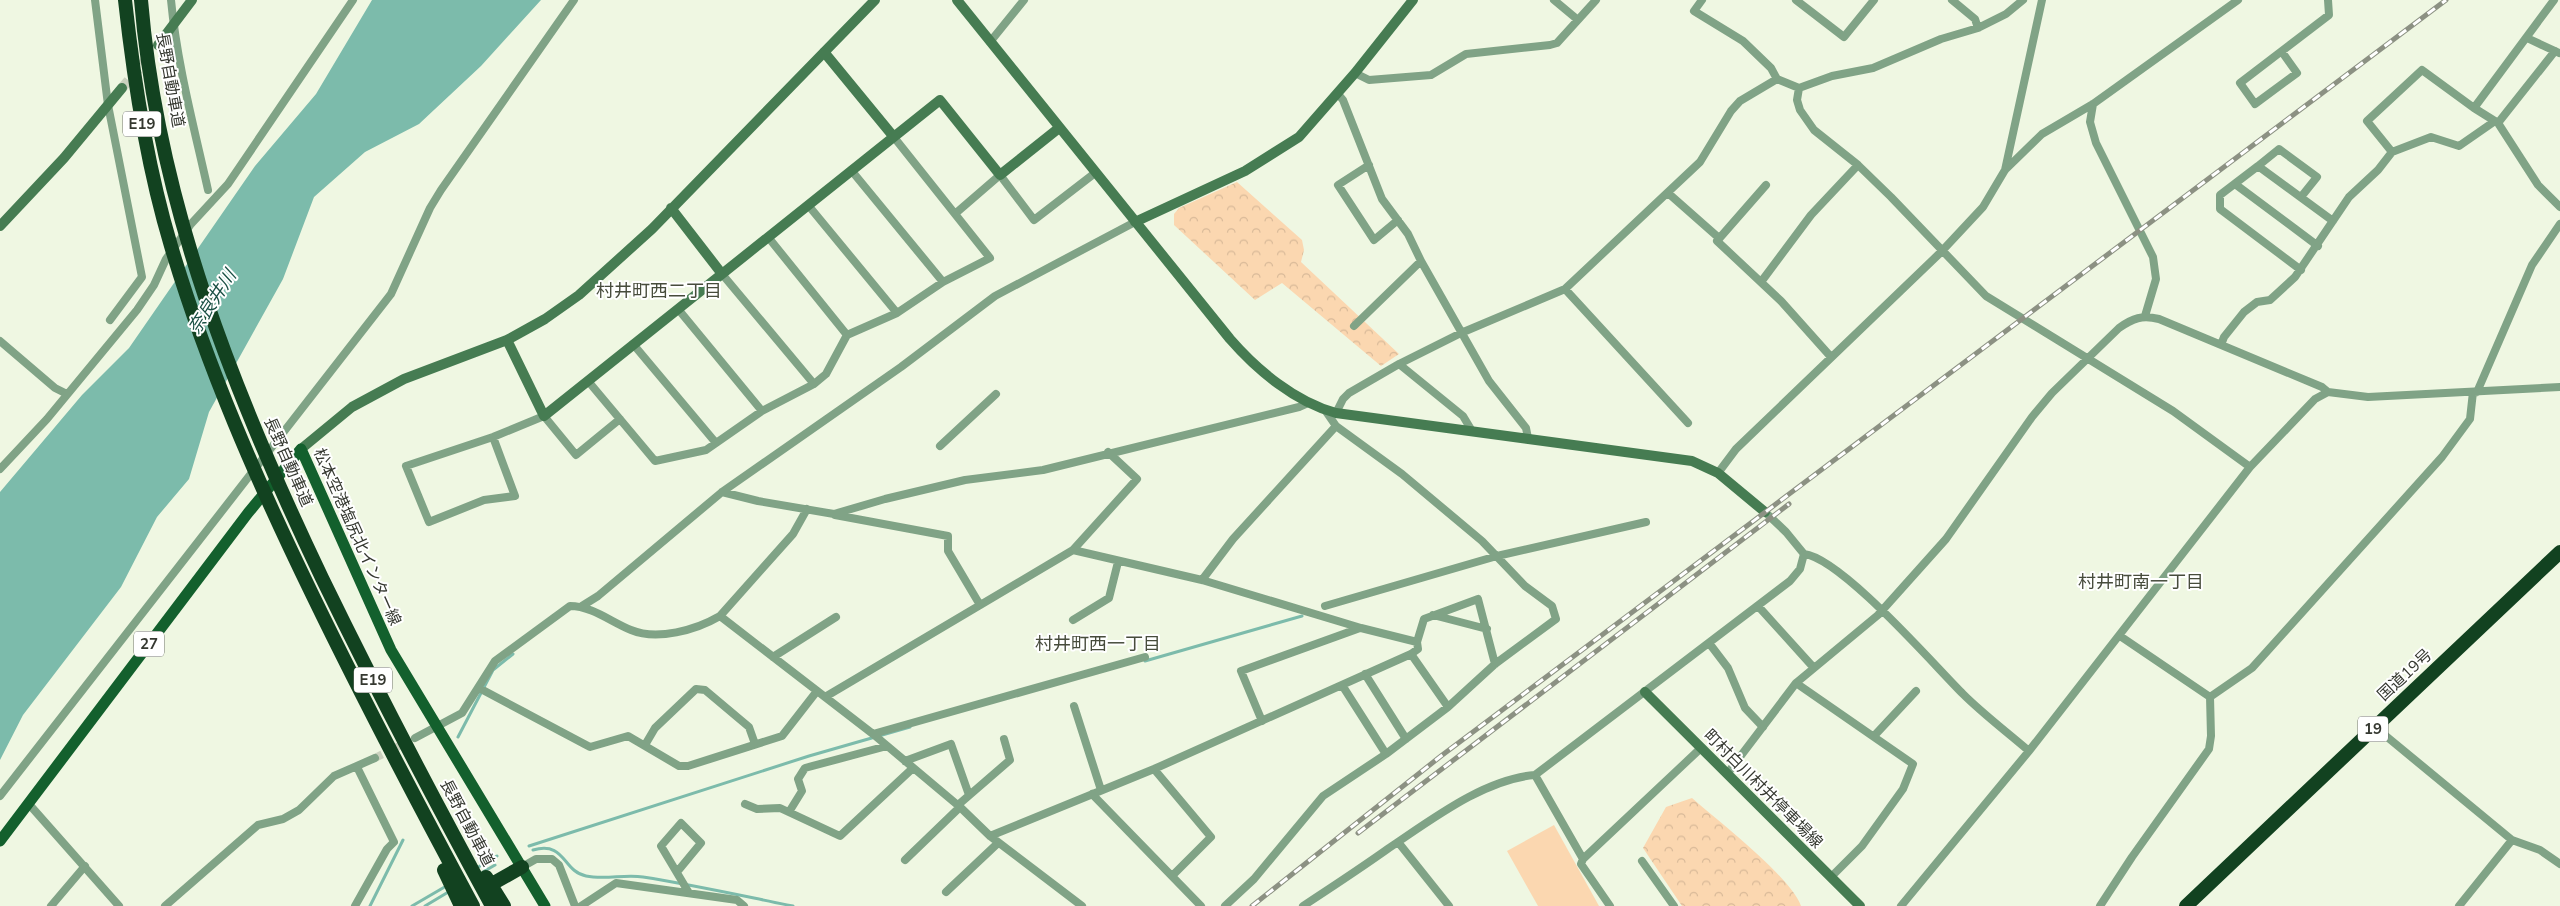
<svg xmlns="http://www.w3.org/2000/svg" width="2560" height="906" font-family="'Nunito Sans','Noto Sans JP',sans-serif">
<style>
.forest{fill:url(#forest-crowns)}
.pitch{fill:#fbd7b0}
.water{fill:#7cbbab}
.lines{fill:none;stroke-linecap:round;stroke-linejoin:round}
.stream{stroke:#7cbbab;stroke-width:3}
.street-tunnel{stroke:#cad1be;stroke-width:8;stroke-dasharray:8 4;stroke-linecap:butt}
.secondary-tunnel{stroke:#cad1be;stroke-width:10;stroke-dasharray:10 5;stroke-linecap:butt}
.street{stroke:#80a386;stroke-width:8}
.secondary{stroke:#467c52;stroke-width:10}
.primary{stroke:#13602d;stroke-width:11}
.highway{stroke:#124220;stroke-width:14}
.rail-casing{stroke:#8c9183;stroke-width:5}
.rail{stroke:#fff;stroke-width:3;stroke-dasharray:9;stroke-linecap:butt}
.labels{text-anchor:middle;dominant-baseline:central;stroke-width:4;stroke-linejoin:round;paint-order:stroke}
.shield{fill:#fff;stroke:#72746e;stroke-width:1}
.shield-label{font-size:15px;font-weight:bold;fill:#353830}
.street-label{font-size:16px;fill:#353830;stroke:#fff}
.neighbourhood-label{font-size:18px;fill:#474c3c;stroke:#fff}
.water-label{font-size:18px;font-style:italic;fill:#1a5044;stroke:#fff}
</style>
<defs>
<pattern id="forest-crowns" width="20" height="18" patternUnits="userSpaceOnUse" patternTransform="scale(1.25)"><rect width="20" height="18" fill="#fbd7b0"/><path d="M2 6a3 3 0 1 1 6 0M12 15a3 3 0 1 1 6 0" fill="none" stroke="#d8b998"/></pattern>
</defs>
<rect width="100%" height="100%" fill="#eff7e2"/>
<!-- forest -->
<path class="forest" d="M1237,182L1302,240L1304,250L1301,262L1399,354L1381,366L1282,283L1255,300L1174,225V214L1179,208Z
M1692,798C1718,821 1791,877 1801,906H1682L1643,848L1666,807Z"/>
<!-- pitch -->
<path class="pitch" d="M1554,825L1599,906H1538L1507,851Z"/>
<!-- water -->
<path class="water" d="M372,0H541L481,66L419,124L365,152L314,197L283,279L209,412L189,479L157,517L121,587L23,715L0,760V492L82,395L129,348L255,166L316,94Z"/>
<g class="lines">
<!-- stream -->
<path class="stream" d="M1145,661L1302,616
M458,737L493,670L513,654
M529,846L809,756L910,727
M533,850C566,841 562,871 586,876C605,880 625,874 643,877C694,885 743,896 793,906
M475,869L497,856
M483,872L495,865
M370,906L403,840
M412,906L448,885
M425,906L450,891"/>
<!-- street-tunnel -->
<path class="street-tunnel" d="M375,758L407,742"/>
<!-- secondary-tunnel -->
<path class="secondary-tunnel" d="M122,88L150,55"/>
<!-- street -->
<path class="street" d="M95,0L108,105L142,277L110,320
M171,0C177,64 194,127 208,190
M1554,0L1578,20
M1702,0L1694,11L1743,41L1771,68L1777,79L1799,88L1832,76L1873,68L1941,39L1978,28L2006,14L2023,0
M1796,0L1844,37L1874,0
M1952,0L1975,19L1978,28
M2554,0L2474,108L2498,123L2538,185L2560,207
M2527,38L2559,53
M990,42L1024,0
M2282,52L2297,73L2255,104L2240,83L2329,15L2328,0
M1355,73L1369,80L1431,75L1466,54L1550,45L1557,43L1596,0
M1799,88L1797,100L1800,110L1814,130L1858,165L1891,197L1986,296L2173,411L2250,467
M1338,94L1343,100L1382,199L1408,234L1421,261L1489,381L1526,428L1528,438
M2093,104L2090,122L2096,143L2153,257L2156,279L2145,316
M2498,123L2555,51
M2392,152L2367,121L2422,70L2474,108
M1369,165L1338,185L1374,240L1398,220
M2258,166L2279,149L2317,177L2301,197
M851,170L943,282
M2005,170L2042,0
M2235,184L2318,246
M1766,185L1717,241L1781,301L1831,357
M1668,193L1719,238
M808,205L897,313
M956,213L1000,175L1034,220L1095,173
M768,237L847,335
M2301,270L2220,209V195L2258,166L2333,221
M722,274L814,384
M1761,282L1811,215L1858,165
M1565,289L1688,423
M678,309L762,411
M1354,326L1421,261
M0,341L55,388L67,394
M633,344L716,443
M2221,345L2224,337L2244,312L2257,302L2270,300L2295,277L2349,197L2378,170L2392,152L2431,137L2459,146L2495,121
M1399,364L1463,416L1472,431
M588,381L655,461L706,450L762,411L814,384L826,374L847,335L897,313L943,282L990,258L893,136
M2477,392L2532,265L2560,224
M1336,413L1343,399L1349,393L1399,364L1461,333L1565,289L1700,162L1731,111L1740,101L1777,79
M493,437L515,496L484,500L429,522L406,466L493,437L544,416L576,455L620,419
M940,446L996,394
M0,469L47,419L137,310L154,285L166,259L191,224L228,184L353,0
M1718,473L1736,449L1941,252L1983,207L2005,170L2042,134L2093,104L2238,0
M722,492L758,501L834,514L885,499L965,480L1043,470L1299,407L1308,403
M835,515L948,536V551L980,605
M1073,550L1202,580L1361,628L1417,642
M1804,554C1841,558 1933,664 1963,694C1983,714 2007,732 2029,751
M1202,580L1233,539L1336,426
M582,606L598,596L722,492L901,367L995,296L1135,222
M1325,606L1497,556L1646,522
M1758,606L1814,668
M1433,615L1487,629
M720,616L873,734L960,807L990,836L1082,906
M1073,620L1109,598L1118,562
M2120,636L2210,697
M1709,643L1728,668L1745,708L1763,727
M1411,654L1448,707
M773,657L836,617
M1365,674L1406,739
M1796,683L1913,764L1903,789L1862,846L1831,877
M1342,685L1386,754
M479,688L590,747L628,736L679,766H688L782,736L817,691
M825,697L1073,550L1137,479L1108,452
M2210,697L2252,668L2442,457L2470,419L2473,392
M1074,706L1101,790
M1262,721L1241,671L1360,628
M2375,727L2512,840L2540,850L2560,864
M873,734L1145,657
M1874,736L1916,691
M415,738L462,713L495,661L570,606C592,606 611,622 631,630C657,641 696,630 720,616L793,534L807,509
M645,745L655,728L696,689L705,690L749,727L755,744
M905,761L951,744L969,795
M1154,769L1211,837L1172,876
M1727,774L1796,683L1878,615L1946,539L2032,417L2052,393L2119,328C2133,318 2142,315 2159,319L2322,387L2328,392
M1535,775L1583,859L1581,864L1610,906
M1092,794L1201,906
M0,796L391,294L430,208L441,190L574,0
M28,803L119,906
M745,804L757,809L780,808L840,836L913,768
M958,805L1010,760L1004,739
M789,812L802,791L798,779L805,768L887,746
M990,836L1154,769L1411,654L1418,649L1417,642L1424,619L1478,599L1495,664
M1398,842L1449,906
M1583,859L1701,748
M905,860L960,807
M1642,861L1674,906
M522,867L536,859H552L559,865L575,906
M677,872L701,843L681,823L661,846L689,893
M946,892L998,843
M51,906L85,866
M165,906L258,825L283,819L299,810L334,776L375,758
M355,906L387,849L394,842L357,767
M581,906L616,883L737,900L744,906
M1225,906L1254,879L1323,796L1386,754L1448,707L1495,664L1556,619L1552,606L1525,586L1482,541L1402,474L1336,426L1325,410
M1303,906C1332,887 1361,868 1389,848C1431,820 1484,779 1535,775L1790,581L1800,569L1804,554L1786,532L1765,512
M1901,906L2029,751L2250,467L2315,399L2328,392L2368,397L2560,387
M2100,906L2132,857L2209,749L2211,736L2210,697
M2459,906L2512,840"/>
<!-- secondary -->
<path class="secondary" d="M957,0L1230,339C1257,370 1295,402 1336,413L1692,461L1718,473L1765,512
M158,45L192,0
M824,52L893,136
M671,208L722,274
M1135,222L1245,171L1299,137L1355,73L1413,0
M0,226L64,158L122,88
M507,340L544,416L940,100L1000,175L1059,128
M301,449L352,407L404,379L507,340L545,319L579,295L652,229L875,0
M1645,692L1860,906"/>
<!-- primary -->
<path class="primary" d="M0,841L248,513L301,449L391,650L545,906"/>
<!-- highway -->
<path class="highway" d="M125,0C134,83 147,166 171,246C207,367 258,483 313,596C364,701 418,804 473,906
M141,0C158,204 235,396 322,578C376,689 433,798 492,906
M444,870L461,906
M486,877L504,906
M483,889L522,867
M2186,906L2560,552"/>
<!-- rail casing -->
<g class="rail-casing">
<path id="rail" d="M1358,833L1789,504
M1252,906L1441,756L2446,0"/>
</g>
<!-- rail -->
<use href="#rail" class="rail"/>
</g>
<g class="labels">
<!-- shield labels -->
<g class="shield">
<rect x="123" y="111.5" width="38" height="25" rx="4"/>
<rect x="134" y="631.5" width="30" height="25" rx="4"/>
<rect x="354" y="667.5" width="38" height="25" rx="4"/>
<rect x="2358" y="716.5" width="30" height="25" rx="4"/>
</g>
<g class="shield-label">
<text x="142" y="124">E19</text>
<text x="149" y="644">27</text>
<text x="373" y="680">E19</text>
<text x="2373" y="729">19</text>
</g>
<!-- street labels -->
<g class="street-label">
<text transform="translate(170 80) rotate(80)">長野自動車道</text>
<text transform="translate(288 462) rotate(66)">長野自動車道</text>
<text transform="translate(357 537) rotate(66)">松本空港塩尻北インター線</text>
<text transform="translate(2405 675) rotate(-43)">国道19号</text>
<text transform="translate(1763 789) rotate(45)">町村白川村井停車場線</text>
<text transform="translate(467 823) rotate(62)">長野自動車道</text>
</g>
<!-- neighbourhood labels -->
<g class="neighbourhood-label">
<text x="659" y="291">村井町西二丁目</text>
<text x="2141" y="582">村井町南一丁目</text>
<text x="1098" y="644">村井町西一丁目</text>
</g>
<!-- water labels -->
<g class="water-label">
<text transform="translate(212 302) rotate(-57)">奈良井川</text>
</g>
</g>
</svg>
